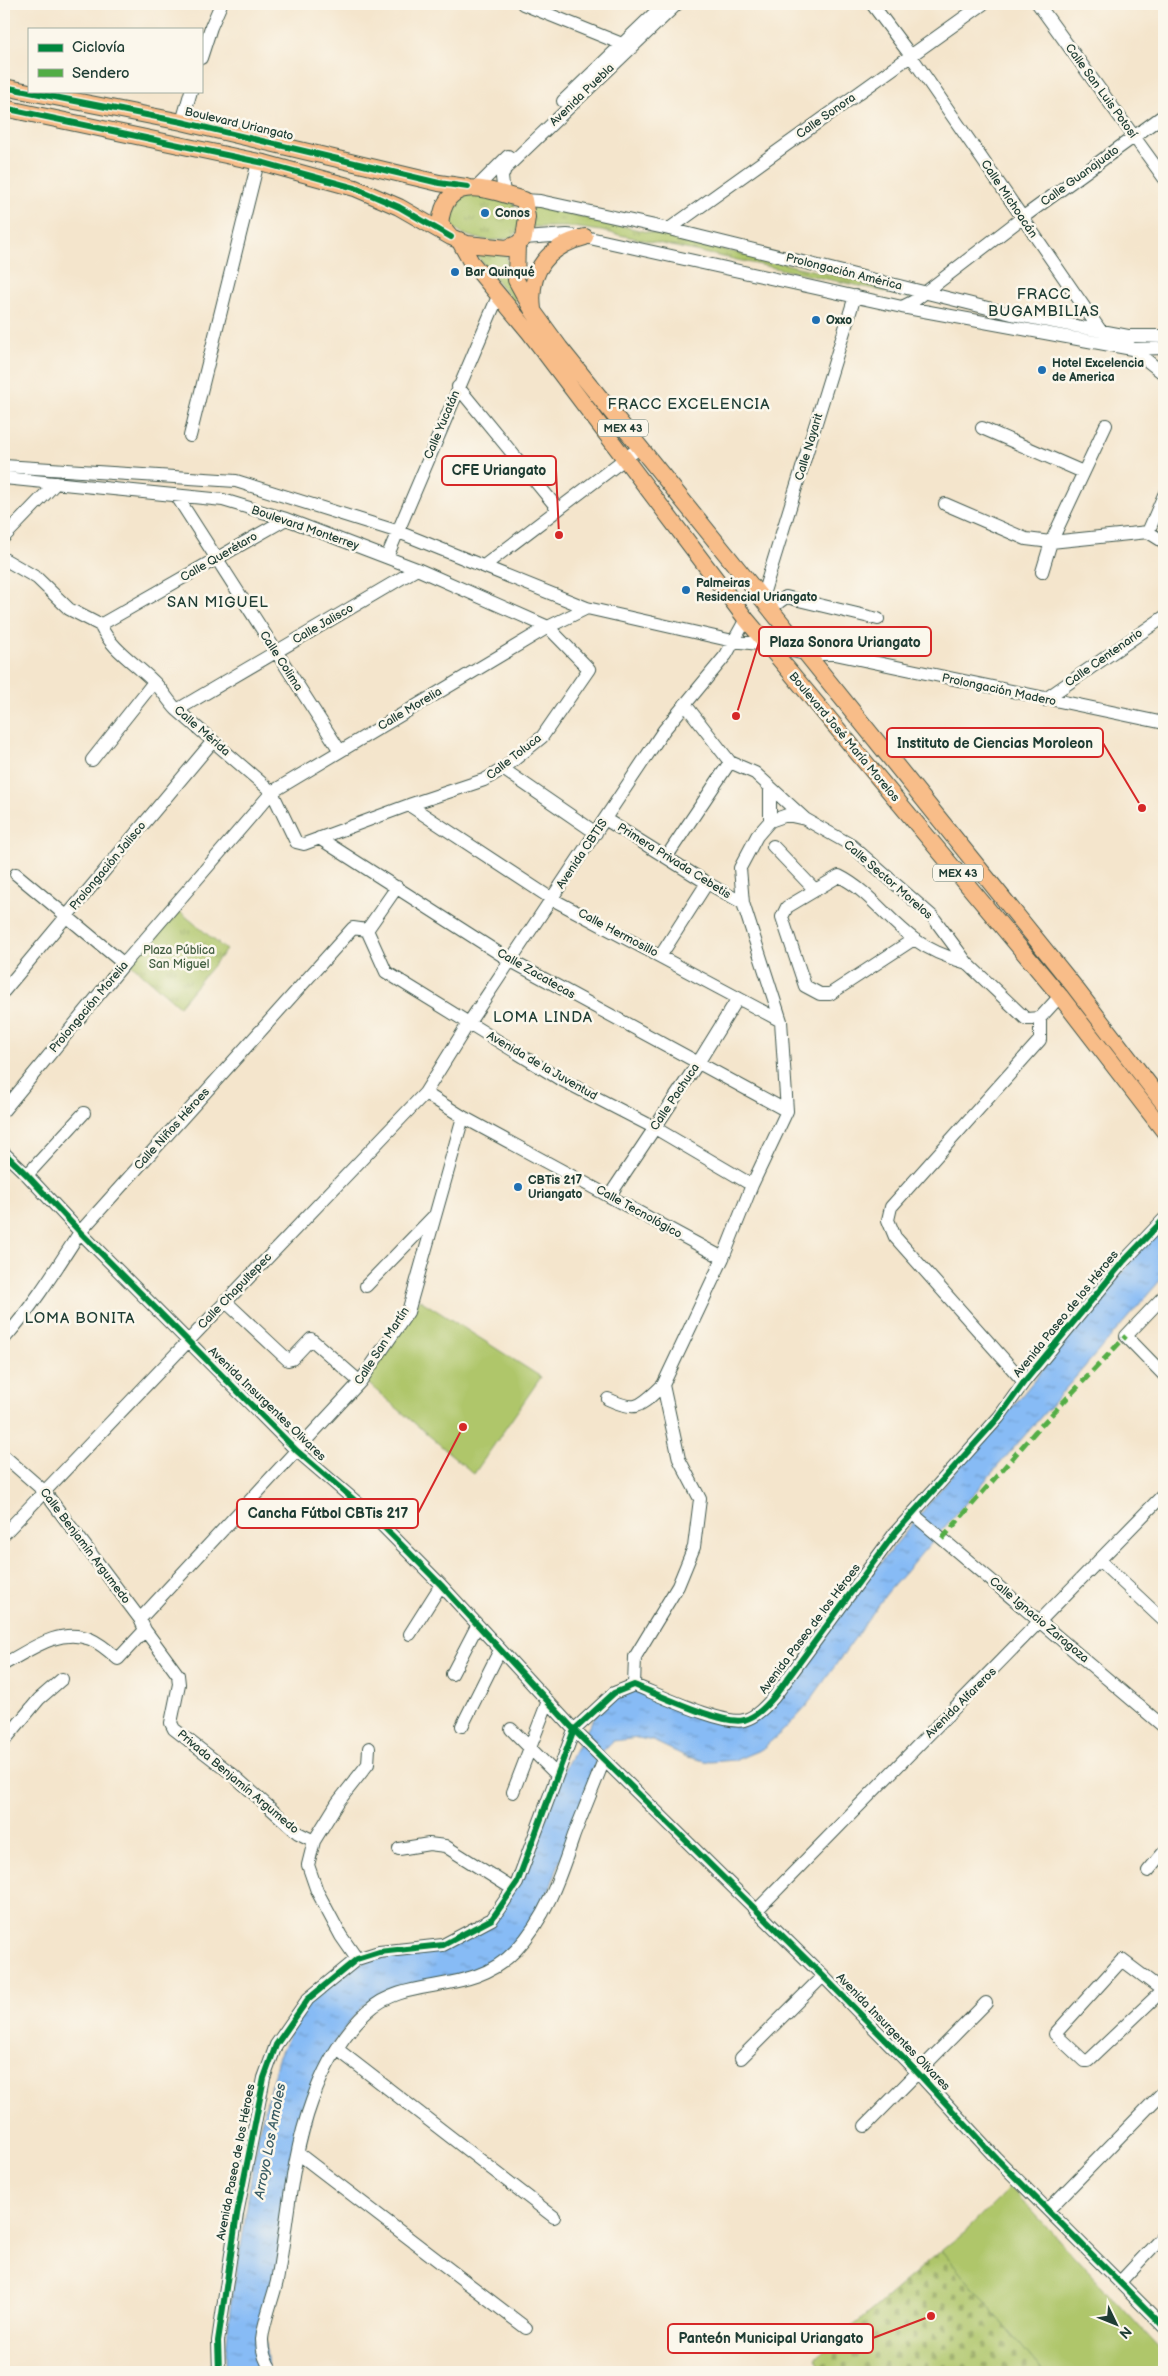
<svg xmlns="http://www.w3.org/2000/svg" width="1168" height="2376" font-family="'Balsamiq Sans',sans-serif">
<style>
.grass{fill:url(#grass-tufts);stroke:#678250}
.cemetery{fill:url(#cemetery-stones);stroke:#678250}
.pitch{fill:#afc66b;stroke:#678250}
.water{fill:url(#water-ripples);stroke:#537c94}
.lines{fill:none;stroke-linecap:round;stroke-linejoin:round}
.minor-casing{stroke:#3f564b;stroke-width:14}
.major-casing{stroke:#3f564b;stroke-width:18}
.minor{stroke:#fff;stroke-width:12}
.major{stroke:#f8bd89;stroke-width:16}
.quiet{stroke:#52ad45;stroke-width:5;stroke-dasharray:10 5;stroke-linecap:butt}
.cycleway-casing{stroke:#fbf7ec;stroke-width:9}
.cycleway{stroke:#00873e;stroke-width:6}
.poi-dot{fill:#1f6fb2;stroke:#fbf7ec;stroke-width:2}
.labels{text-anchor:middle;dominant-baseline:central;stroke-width:5;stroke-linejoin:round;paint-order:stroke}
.shield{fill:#fbf7ec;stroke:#61756b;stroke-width:1}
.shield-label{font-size:11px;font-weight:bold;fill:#1f3d34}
.street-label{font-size:12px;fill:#1f3d34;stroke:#fbf7ec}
.poi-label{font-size:12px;font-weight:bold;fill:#1f3d34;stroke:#fbf7ec;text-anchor:start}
.park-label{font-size:12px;fill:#435f42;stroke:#fbf7ec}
.water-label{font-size:14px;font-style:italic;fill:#395c64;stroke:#fbf7ec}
.quarter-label{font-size:15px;letter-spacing:1px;fill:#1f3d34;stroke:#fbf7ec}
.leader{fill:none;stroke:#d62828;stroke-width:2}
.callout-dot{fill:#d62828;stroke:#fbf7ec;stroke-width:2}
.callout{fill:#fbf7ec;stroke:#d62828;stroke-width:2}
.callout-label{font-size:14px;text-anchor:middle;font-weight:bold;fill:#1f3d34}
</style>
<defs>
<pattern id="grass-tufts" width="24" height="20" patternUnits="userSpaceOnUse" patternTransform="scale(1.25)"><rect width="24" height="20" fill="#afc66b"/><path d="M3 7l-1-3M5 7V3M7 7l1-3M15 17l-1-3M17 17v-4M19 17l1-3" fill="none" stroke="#8ea259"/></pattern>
<pattern id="cemetery-stones" width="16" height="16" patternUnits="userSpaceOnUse" patternTransform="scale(1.25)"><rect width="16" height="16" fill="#afc66b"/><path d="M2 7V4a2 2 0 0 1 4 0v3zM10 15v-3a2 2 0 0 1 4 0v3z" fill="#8ea259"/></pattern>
<pattern id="water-ripples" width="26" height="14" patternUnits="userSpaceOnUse" patternTransform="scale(1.25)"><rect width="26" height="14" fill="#87bbf5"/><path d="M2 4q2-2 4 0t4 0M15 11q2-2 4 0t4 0" fill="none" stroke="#6e99c7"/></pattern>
</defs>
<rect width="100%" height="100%" fill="#fbf7ec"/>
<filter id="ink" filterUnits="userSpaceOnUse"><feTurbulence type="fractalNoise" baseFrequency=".02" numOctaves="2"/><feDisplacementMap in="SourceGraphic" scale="10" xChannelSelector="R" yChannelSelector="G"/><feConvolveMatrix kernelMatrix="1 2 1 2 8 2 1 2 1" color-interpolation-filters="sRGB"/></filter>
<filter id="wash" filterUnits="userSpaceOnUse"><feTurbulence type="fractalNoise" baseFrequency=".0096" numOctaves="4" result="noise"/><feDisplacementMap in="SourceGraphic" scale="20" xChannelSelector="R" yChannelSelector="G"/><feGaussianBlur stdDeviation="1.12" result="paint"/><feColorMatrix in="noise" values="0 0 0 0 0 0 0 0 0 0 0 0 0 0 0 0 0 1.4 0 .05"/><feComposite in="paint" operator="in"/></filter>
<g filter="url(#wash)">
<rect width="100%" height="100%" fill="#f4e5cc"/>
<!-- grass -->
<path class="grass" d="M461,191L513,203L521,214L518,232C505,246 471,240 456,230C452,228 448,223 444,219Z
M532,205L918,295L913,299L869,288L601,231L573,227H531Z
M478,252L506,255L516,300L514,302L478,257Z
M177,909L226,950L179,1006L131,964Z"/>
<!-- cemetery -->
<path class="cemetery" d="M942,2250L1043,2372H822L816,2358Z"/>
<!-- pitch -->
<path class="pitch" d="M420,1300L541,1377L474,1474L364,1380Z
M1010,2187L1164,2353V2372H1043L942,2250L969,2228Z"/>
<!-- water -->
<path class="water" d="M1164,1221V1276L887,1593L807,1705L785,1729L762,1749L736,1760L710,1762L687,1757L653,1741L638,1738L613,1741L598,1756L551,1886L527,1928L508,1952L483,1968L461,1976L378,1996L363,2006L350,2021L325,2057L264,2319L268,2372H229L226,2367V2351L231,2299L241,2247L257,2138L278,2059L295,2022L307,2004L359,1964L375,1959L441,1950L495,1921L559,1778L595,1716L615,1696L635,1689L711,1718L743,1727L761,1718L860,1588L954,1473L1001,1421Z"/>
</g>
<g filter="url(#ink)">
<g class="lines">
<!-- minor casing -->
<g class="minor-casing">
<path id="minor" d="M523,4L627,46
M872,4L911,56L1100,330L1104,332
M1038,4L1164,178
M201,58L211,27L221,4
M563,101L664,4
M182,122L191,91
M476,188L508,156
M504,194L502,177L505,169L677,4
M524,200L540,201L669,229L1012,314L1128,336H1164
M669,229L983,4
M524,238L567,235L585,237L902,307L1132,349L1164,348
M902,307L914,301L1022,218L1164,115
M1130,347L1164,374
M458,387L558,509
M982,428L1083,472
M190,436L258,162
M4,466L236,481L396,531L587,608L733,641L767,645L805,654H835L1164,723
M4,478L223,500L286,519L417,569L548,627L589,669L542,737L503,769L484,780L409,805L304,844L296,842L272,792L177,710C168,701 162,689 153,681C134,662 112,650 100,625
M176,495L340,751
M945,504L1026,539L1051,542L1148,532L1164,542
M1148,532L1164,495
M4,537L56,483
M387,557L499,294
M4,559L37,578L69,609L100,625
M485,565L639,448
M1042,572L1051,542L1106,425
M762,598L855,296
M771,608L786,597L878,619
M100,625L286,519
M790,631L832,653
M1044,700L1164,617
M685,704L730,762L755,773L805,819L851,845L933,917L967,963L1026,1019L1040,1018L1060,996
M177,710L417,569
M92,760L154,682
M503,769L596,833
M770,787V821
M409,805L552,899L781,1021
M605,819L707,883L743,903
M319,838L511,961L787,1111
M773,846L815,890
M667,856L730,762
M16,874L124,964
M367,930L386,972L558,1078L655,1128L752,1185
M367,930L397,887
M914,939L830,994H820L805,986L782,917L787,907L839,876C869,891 887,919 914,939C929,950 949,958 967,963
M661,955L707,883
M4,991L213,741
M425,1093L463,1117L723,1258
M4,1110L124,964L272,792L548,627L587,608
M4,1153L27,1175L80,1232L297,1451L374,1517L441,1585L578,1734L823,1976L917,2072L996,2158L1164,2327
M27,1175L84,1113
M610,1195L698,1063L738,998
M366,1286L433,1217
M1164,1296L1126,1336L1164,1375
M225,1301L288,1360L292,1359L311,1339L360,1382
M4,1339C33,1306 56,1269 80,1232L353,928L367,930
M1024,1382L895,1237L888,1220L891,1207L1040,1040V1018
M608,1399C638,1413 640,1406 663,1385
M4,1456L44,1491L140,1619L145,1630L178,1675L179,1684L171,1723L174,1729L232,1774L298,1833L314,1841
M913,1514L1164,1727
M4,1534L425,1093L468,1024L664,730L726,655L746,619
M1099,1560L1164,1621
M140,1619L360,1382L408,1312L463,1117
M410,1634L441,1585
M4,1664C30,1650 59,1627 90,1639C100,1643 110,1652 118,1659L145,1630
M452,1674L477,1626
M634,1685L635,1657L678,1586L694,1547L700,1499L679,1459L663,1385L723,1258L752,1185L787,1111L781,1021L743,903L740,868L757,836L770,821L787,815L805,819
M462,1726L500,1650
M511,1729L557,1775
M4,1741L39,1699L62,1679
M513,1792L548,1701
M399,1849L429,1844L445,1846L513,1889
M1148,1871L1164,1852
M756,1911L1164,1494
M357,1959L341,1936L317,1891L308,1865L314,1841L338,1802L368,1764L369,1748
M1162,1990L1122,1960L1055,2034L1084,2061H1088L1164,1989
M337,2049L554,2217
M741,2058L823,1976
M865,2126L986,2003
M299,2154L526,2328
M1048,2210L1164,2091
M1120,2282L1164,2235
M219,2372L218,2341L237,2214L264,2078L276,2045L308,1999L357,1959L379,1952L443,1945L492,1919L517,1883L574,1730L614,1693L634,1685C655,1693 724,1726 744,1720C756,1717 766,1706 774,1697L895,1533L999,1417L1024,1382L1123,1262L1164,1219
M273,2372C266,2363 262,2351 262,2340C263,2323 273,2299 277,2281C288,2221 291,2158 312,2101C324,2068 341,2035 368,2011C408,1974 471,1998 516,1950C547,1917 560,1876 574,1835C584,1810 594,1785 604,1760"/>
</g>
<!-- major casing -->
<g class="major-casing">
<path id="major" d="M4,87L182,122L439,183L466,187
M4,108L264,163L355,188L399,207L451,237L467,244L507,248L517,244L524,238L527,217L524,200C488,190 446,171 440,224L451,237
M459,240L471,262L530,333L746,619L1060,996L1164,1131
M517,244L516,280L533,311L560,348L1073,985L1164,1104
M533,309C528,270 549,246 585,237"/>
</g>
<!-- minor -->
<use href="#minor" class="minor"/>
<!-- major -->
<use href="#major" class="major"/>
<!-- quiet -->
<path class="quiet" d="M942,1539L1035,1432L1126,1336"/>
<!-- cycleway casing -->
<g class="cycleway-casing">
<path id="cycleway" d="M4,87L182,122L439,183L468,187
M4,108L264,163L355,188L399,207L451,237
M4,1153L27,1175L80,1232L297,1451L374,1517L441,1585L578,1734L823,1976L917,2072L996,2158L1164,2327
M219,2372L218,2341L237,2214L264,2078L276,2045L308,1999L357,1959L379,1952L443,1945L492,1919L517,1883L574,1730L614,1693L634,1685C655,1693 724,1726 744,1720C756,1717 766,1706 774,1697L895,1533L999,1417L1024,1382L1123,1262L1164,1219"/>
</g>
<!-- cycleway -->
<use href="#cycleway" class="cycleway"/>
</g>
</g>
<!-- markers -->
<g class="poi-dot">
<circle cx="485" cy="213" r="5"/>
<circle cx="455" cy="272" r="5"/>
<circle cx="816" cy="320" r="5"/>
<circle cx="1042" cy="370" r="5"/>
<circle cx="686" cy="590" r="5"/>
<circle cx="518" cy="1187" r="5"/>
</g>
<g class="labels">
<!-- shield labels -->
<g class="shield">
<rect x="598" y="419.5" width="50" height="17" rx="4"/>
<rect x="933" y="864.5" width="50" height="17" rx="4"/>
</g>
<g class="shield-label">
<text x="623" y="428">MEX 43</text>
<text x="958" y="873">MEX 43</text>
</g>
<!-- street labels -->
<g class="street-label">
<text transform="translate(1101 91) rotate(54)">Calle San Luis Potosí</text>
<text transform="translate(582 95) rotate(-44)">Avenida Puebla</text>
<text transform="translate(826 116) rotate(-35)">Calle Sonora</text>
<text transform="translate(239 124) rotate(13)">Boulevard Uriangato</text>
<text transform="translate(1080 176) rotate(-36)">Calle Guanajuato</text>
<text transform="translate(1009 199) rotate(56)">Calle Michoacán</text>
<text transform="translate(844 272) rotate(14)">Prolongación América</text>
<text transform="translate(442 425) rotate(-67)">Calle Yucatán</text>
<text transform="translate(809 447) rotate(-73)">Calle Nayarit</text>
<text transform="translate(305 528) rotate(19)">Boulevard Monterrey</text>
<text transform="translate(219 557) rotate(-30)">Calle Querétaro</text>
<text transform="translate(323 624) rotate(-30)">Calle Jalisco</text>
<text transform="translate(1104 658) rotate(-35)">Calle Centenario</text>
<text transform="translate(281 661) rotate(57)">Calle Colima</text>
<text transform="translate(999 690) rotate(12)">Prolongación Madero</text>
<text transform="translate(410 709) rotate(-31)">Calle Morelia</text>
<text transform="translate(202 731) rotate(41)">Calle Mérida</text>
<text transform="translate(844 737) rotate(50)">Boulevard José María Morelos</text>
<text transform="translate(514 757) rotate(-38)">Calle Toluca</text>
<text transform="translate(582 854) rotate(-56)">Avenida CBTIS</text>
<text transform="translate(674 861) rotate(32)">Primera Privada Cebetis</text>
<text transform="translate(108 866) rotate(-50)">Prolongación Jalisco</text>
<text transform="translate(888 880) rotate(41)">Calle Sector Morelos</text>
<text transform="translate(618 933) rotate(28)">Calle Hermosillo</text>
<text transform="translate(536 974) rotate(30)">Calle Zacatecas</text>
<text transform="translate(89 1007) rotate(-50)">Prolongación Morelia</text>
<text transform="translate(542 1066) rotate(30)">Avenida de la Juventud</text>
<text transform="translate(675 1097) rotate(-56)">Calle Pachuca</text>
<text transform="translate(172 1129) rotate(-48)">Calle Niños Héroes</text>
<text transform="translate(639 1212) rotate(29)">Calle Tecnológico</text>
<text transform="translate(235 1291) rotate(-46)">Calle Chapultepec</text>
<text transform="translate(1066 1314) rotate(-51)">Avenida Paseo de los Héroes</text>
<text transform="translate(382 1346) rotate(-57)">Calle San Martín</text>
<text transform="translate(267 1404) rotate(44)">Avenida Insurgentes Olivares</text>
<text transform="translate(85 1546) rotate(53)">Calle Benjamín Argumedo</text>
<text transform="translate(1039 1620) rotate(40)">Calle Ignacio Zaragoza</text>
<text transform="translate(810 1629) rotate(-53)">Avenida Paseo de los Héroes</text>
<text transform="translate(961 1703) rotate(-45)">Avenida Alfareros</text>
<text transform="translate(238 1782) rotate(40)">Privada Benjamín Argumedo</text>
<text transform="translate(893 2032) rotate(46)">Avenida Insurgentes Olivares</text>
<text transform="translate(236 2162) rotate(-79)">Avenida Paseo de los Héroes</text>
</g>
<!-- poi labels -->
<g class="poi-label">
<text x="495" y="213">Conos</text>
<text x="465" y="272">Bar Quinqué</text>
<text x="826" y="320">Oxxo</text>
<text x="1052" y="363">Hotel Excelencia<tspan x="1052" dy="14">de America</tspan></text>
<text x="696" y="583">Palmeiras<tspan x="696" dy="14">Residencial Uriangato</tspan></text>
<text x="528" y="1180">CBTis 217<tspan x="528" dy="14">Uriangato</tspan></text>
</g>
<!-- park labels -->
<g class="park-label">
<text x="179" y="950">Plaza Pública<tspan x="179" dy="14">San Miguel</tspan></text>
</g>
<!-- water labels -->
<g class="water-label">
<text transform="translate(270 2141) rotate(-79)">Arroyo Los Amoles</text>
</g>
<!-- quarter labels -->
<g class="quarter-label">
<text x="1044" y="294">FRACC<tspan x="1044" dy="17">BUGAMBILIAS</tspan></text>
<text x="689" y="404">FRACC EXCELENCIA</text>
<text x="218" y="602">SAN MIGUEL</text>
<text x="543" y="1017">LOMA LINDA</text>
<text x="80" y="1318">LOMA BONITA</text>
</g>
</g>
<!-- callouts -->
<path class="leader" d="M559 535L556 470M736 716L759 642M1142 808L1103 743M463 1427L418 1513M931 2316L873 2338"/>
<g class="callout-dot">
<circle cx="559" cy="535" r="5"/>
<circle cx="736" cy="716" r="5"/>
<circle cx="1142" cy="808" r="5"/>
<circle cx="463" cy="1427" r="5"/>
<circle cx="931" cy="2316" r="5"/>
</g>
<g class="callout">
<rect x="442" y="456" width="114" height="29" rx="5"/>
<rect x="759" y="627" width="172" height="29" rx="5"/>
<rect x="887" y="728" width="216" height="29" rx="5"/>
<rect x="237" y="1499" width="181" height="29" rx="5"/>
<rect x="668" y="2324" width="205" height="29" rx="5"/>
</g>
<g class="callout-label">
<text x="499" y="475">CFE Uriangato</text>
<text x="845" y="647">Plaza Sonora Uriangato</text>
<text x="995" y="748">Instituto de Ciencias Moroleon</text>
<text x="328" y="1518">Cancha Fútbol CBTis 217</text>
<text x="771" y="2343">Panteón Municipal Uriangato</text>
</g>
<!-- margin -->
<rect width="1168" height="2376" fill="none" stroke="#fbf7ec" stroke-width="20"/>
<!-- legend -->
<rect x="28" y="28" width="175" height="65" fill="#fbf7ec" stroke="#a3ada2"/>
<rect x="38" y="44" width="25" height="8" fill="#00873e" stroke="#a3ada2"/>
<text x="72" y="52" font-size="15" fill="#1f3d34">Ciclovía</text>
<rect x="38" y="69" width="25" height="8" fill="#52ad45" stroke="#a3ada2"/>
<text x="72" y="78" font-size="15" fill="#1f3d34">Sendero</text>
<!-- north arrow -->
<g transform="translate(1116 2324) rotate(133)" stroke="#fbf7ec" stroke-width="4" paint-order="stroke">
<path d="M0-4L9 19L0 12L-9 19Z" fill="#1f3d34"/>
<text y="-8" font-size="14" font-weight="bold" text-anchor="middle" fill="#1f3d34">N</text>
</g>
</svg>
